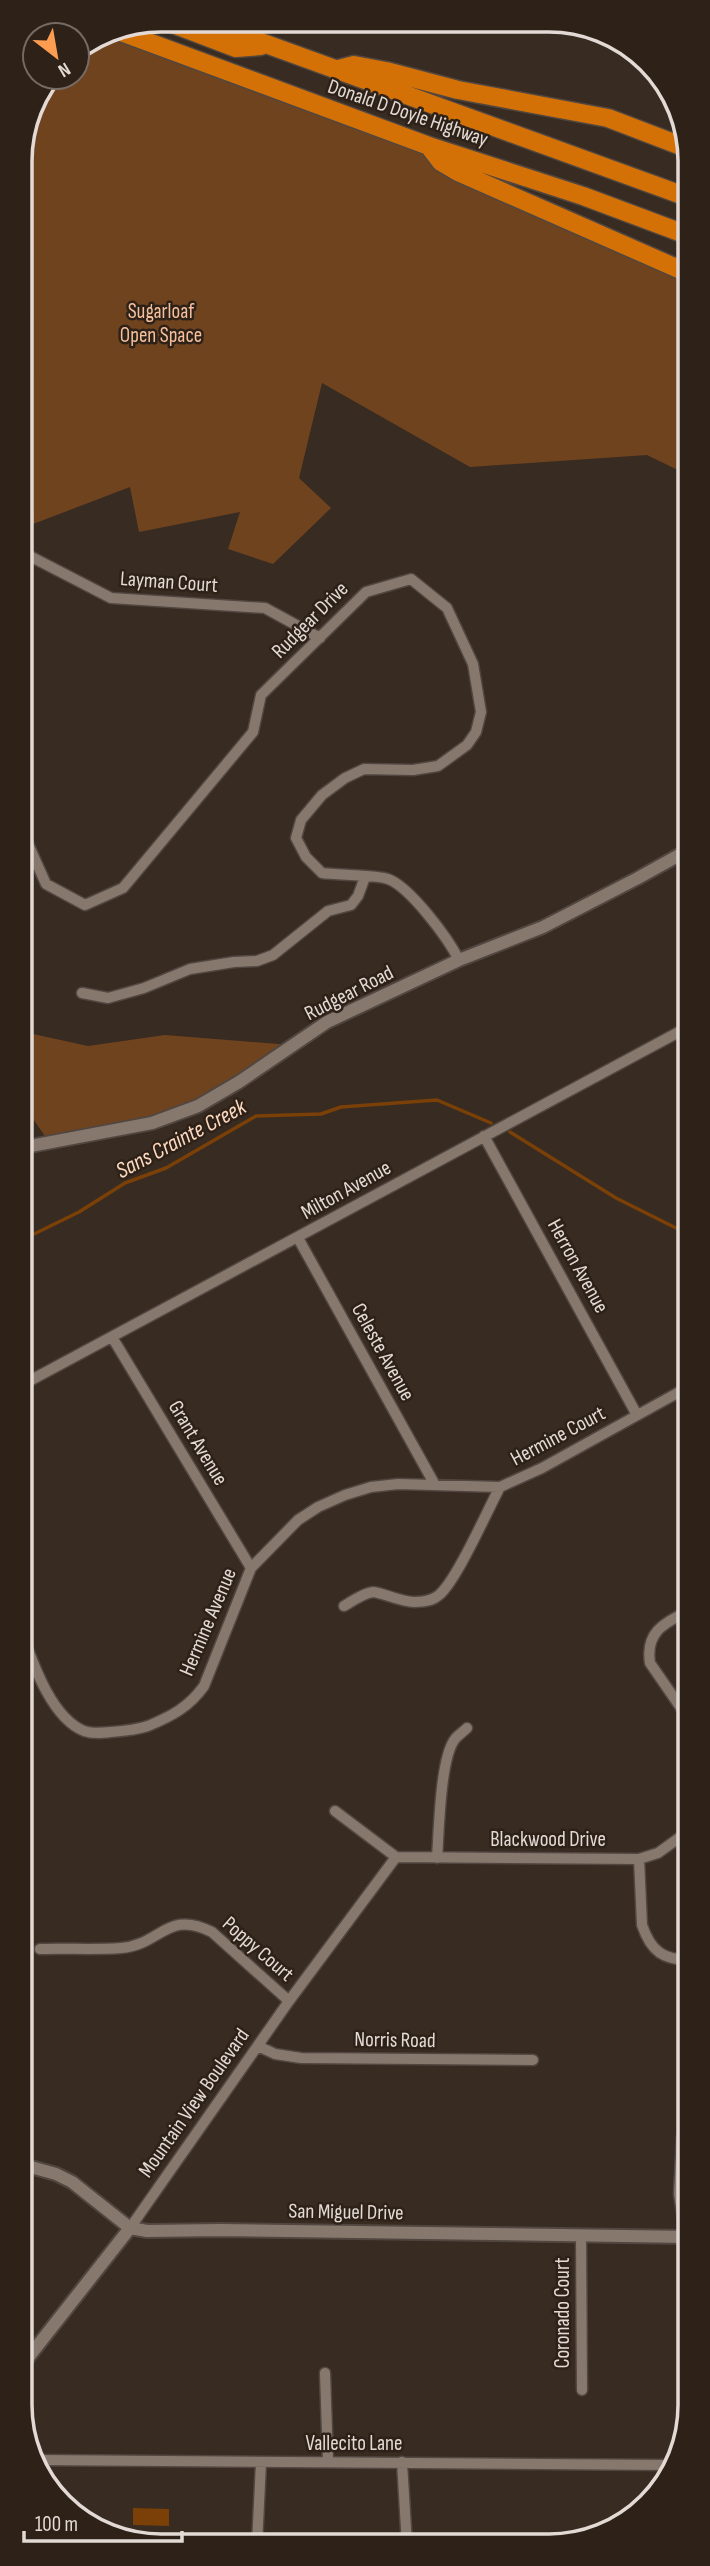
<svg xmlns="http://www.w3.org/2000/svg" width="710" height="2566" font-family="'Sofia Sans Condensed',sans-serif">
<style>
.green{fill:#70431f}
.water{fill:#7a4007}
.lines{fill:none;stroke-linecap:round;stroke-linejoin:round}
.stream{stroke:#7a4007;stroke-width:3.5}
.minor-casing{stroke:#514740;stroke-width:13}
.tertiary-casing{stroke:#514740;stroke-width:16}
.motorway-casing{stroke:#514740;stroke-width:21}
.minor{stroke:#87786e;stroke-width:10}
.tertiary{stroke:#87786e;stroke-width:12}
.motorway{stroke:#d47106;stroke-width:18}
.labels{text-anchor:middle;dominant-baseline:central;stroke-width:5;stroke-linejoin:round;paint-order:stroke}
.street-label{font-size:21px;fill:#e3dad5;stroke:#2d2118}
.park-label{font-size:21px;fill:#f5c09b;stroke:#2d2118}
.water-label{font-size:23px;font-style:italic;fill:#fdd9c0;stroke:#2d2118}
.rim{fill:none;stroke:#e3dad5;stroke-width:3.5}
</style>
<rect width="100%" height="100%" fill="#372b22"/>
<!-- green -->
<path class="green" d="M107,30L429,146L441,162L690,274V476L647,455L470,467L322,383L299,478L331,508L273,564L228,549L240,512L139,532L130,487L20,529V152L30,106L50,77H77V50Z
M20,1011L33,1034L88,1046L165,1035L290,1045L198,1106L49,1142L20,1100Z"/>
<!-- water -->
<path class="water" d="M133,2508L169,2509V2526L133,2525Z"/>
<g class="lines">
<!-- stream -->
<path class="stream" d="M510,1132L616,1198L690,1235
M20,1245L32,1235L79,1212L125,1183L166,1168L256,1116L321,1114L341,1107L437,1100L491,1123"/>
<!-- minor casing -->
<g class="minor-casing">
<path id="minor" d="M20,551L111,598L265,608L320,638
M20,826L46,884L85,905L123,888L253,732L261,695L366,592L411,579L447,608L473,664L481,712L476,732L467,745L438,766L413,770L364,769L345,778L322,795L301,820L296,838L306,857L322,873C336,875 378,875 388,879C410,887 448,938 459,960
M82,993L108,998L144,988L190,969L234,962L257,961L273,955L328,911L351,905L358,896L365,877
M484,1136L637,1415
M298,1238L435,1485
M112,1337L251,1568
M20,1386L690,1026
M344,1606C352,1601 364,1593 373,1592C380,1592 401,1602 414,1602C424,1602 432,1601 439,1595C457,1580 487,1511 500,1487
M690,1610C665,1623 645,1631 650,1663L690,1721
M20,1628C32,1660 50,1717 84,1731C93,1734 102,1733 111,1732C124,1731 136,1730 148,1726C172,1716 189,1707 204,1686L251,1568L298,1520L318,1507L345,1495L371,1487L398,1484L500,1487L542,1468L690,1386
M335,1811L396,1857
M396,1857L639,1859L658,1853L690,1830
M437,1858C439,1832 440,1758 455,1739C458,1735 463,1732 467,1728
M639,1859L642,1925C651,1952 664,1960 690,1960
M40,1949C67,1948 94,1950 121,1948C161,1945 167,1909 212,1932L289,2001
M258,2046L275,2054L301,2058L533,2060
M682,2137L679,2194L686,2237
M130,2228L289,2001L396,1857
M581,2235L582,2390
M325,2373L328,2461
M38,2460L669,2465
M402,2462L407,2545
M257,2544L261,2463"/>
</g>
<!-- tertiary casing -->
<g class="tertiary-casing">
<path id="tertiary" d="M20,1148L152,1123L198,1106L239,1082L327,1022L459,960L543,927L638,878L690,849
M20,2164L56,2174L72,2182L130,2228L147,2231L220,2230L690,2237
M20,2368L130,2228"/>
</g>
<!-- motorway casing -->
<g class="motorway-casing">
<path id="motorway" d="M160,19L236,48L261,46
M200,20L690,198
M113,29L429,146L583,196L690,236
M335,70L354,65L386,71L458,90L608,118L689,149
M431,149L441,162L458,172L690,274"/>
</g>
<!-- minor -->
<use href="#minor" class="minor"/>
<!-- tertiary -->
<use href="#tertiary" class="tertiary"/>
<!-- motorway -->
<use href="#motorway" class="motorway"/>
</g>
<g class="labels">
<!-- street labels -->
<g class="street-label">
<text transform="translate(408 113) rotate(19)">Donald D Doyle Highway</text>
<text transform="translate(169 582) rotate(4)">Layman Court</text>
<text transform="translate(310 620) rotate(-45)">Rudgear Drive</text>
<text transform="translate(349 993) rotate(-27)">Rudgear Road</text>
<text transform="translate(346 1190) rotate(-29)">Milton Avenue</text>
<text transform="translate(578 1266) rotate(61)">Herron Avenue</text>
<text transform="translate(383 1352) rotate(61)">Celeste Avenue</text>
<text transform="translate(558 1436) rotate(-28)">Hermine Court</text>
<text transform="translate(198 1443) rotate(59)">Grant Avenue</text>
<text transform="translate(208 1622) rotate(-67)">Hermine Avenue</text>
<text x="548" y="1839">Blackwood Drive</text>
<text transform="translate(258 1949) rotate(41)">Poppy Court</text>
<text transform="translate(395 2040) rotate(1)">Norris Road</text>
<text transform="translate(194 2103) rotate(-55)">Mountain View Boulevard</text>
<text transform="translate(346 2212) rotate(1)">San Miguel Drive</text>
<text transform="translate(562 2313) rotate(-90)">Coronado Court</text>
<text x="354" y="2443">Vallecito Lane</text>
</g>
<!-- park labels -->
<g class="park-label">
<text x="161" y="311">Sugarloaf<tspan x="161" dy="24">Open Space</tspan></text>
</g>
<!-- water labels -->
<g class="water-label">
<text transform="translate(181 1139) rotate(-28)">Sans Crainte Creek</text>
</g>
</g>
<!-- crop -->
<path d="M0 0H710V2566H0ZM161 32H549A129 129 0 0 1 678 161V2405A129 129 0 0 1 549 2534H161A129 129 0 0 1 32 2405V161A129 129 0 0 1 161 32Z" fill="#2d2118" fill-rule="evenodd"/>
<path class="rim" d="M161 32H549A129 129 0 0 1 678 161V2405A129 129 0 0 1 549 2534H161A129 129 0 0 1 32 2405V161A129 129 0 0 1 161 32Z"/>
<!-- north arrow -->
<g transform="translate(56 56) rotate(149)"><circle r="33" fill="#2d2118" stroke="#766b64" stroke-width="2"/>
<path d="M0-5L12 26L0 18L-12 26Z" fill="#fc9d52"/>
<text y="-10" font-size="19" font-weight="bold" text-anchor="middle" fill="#e3dad5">N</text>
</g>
<!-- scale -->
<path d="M24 2531v10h158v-10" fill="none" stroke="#e3dad5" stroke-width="3.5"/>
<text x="35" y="2531" font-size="21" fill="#e3dad5" stroke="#2d2118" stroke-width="5" paint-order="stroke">100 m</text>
</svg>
